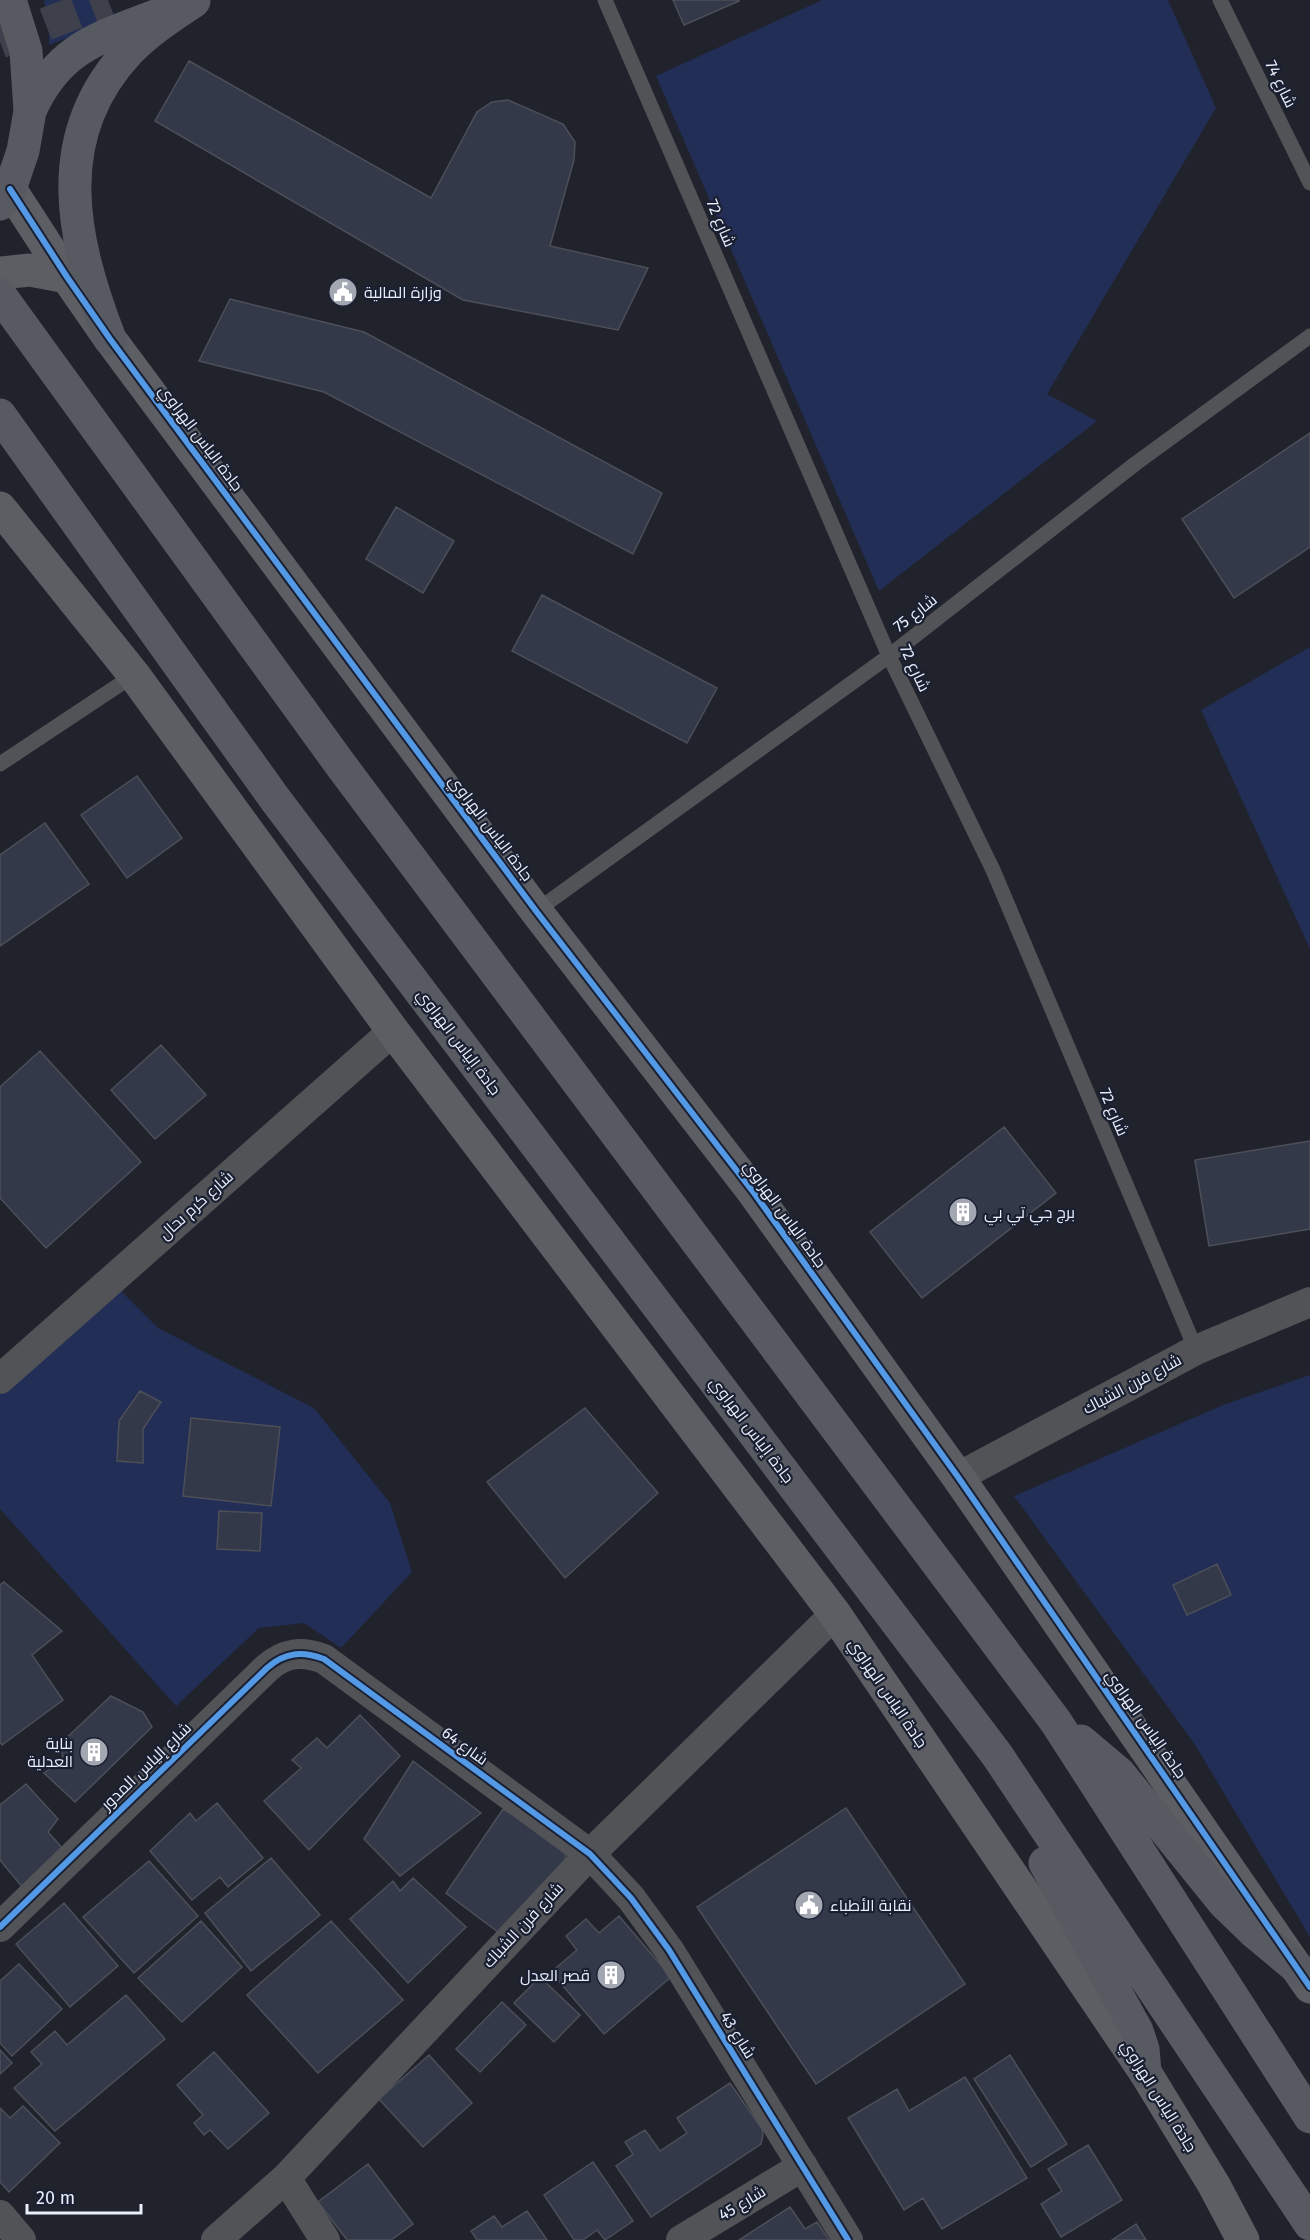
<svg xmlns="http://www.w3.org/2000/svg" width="1310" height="2240" font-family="'Fira Sans',Cairo,sans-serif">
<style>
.green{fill:#222e56}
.building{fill:#34394a;stroke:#4c4f58;stroke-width:1.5}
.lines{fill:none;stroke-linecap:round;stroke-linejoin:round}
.highway-tunnel{stroke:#3e414b;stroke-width:33;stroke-dasharray:33 16;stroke-linecap:butt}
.lane{stroke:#515357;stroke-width:15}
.street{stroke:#515357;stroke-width:30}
.secondary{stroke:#5c5e63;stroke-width:33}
.highway{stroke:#575a60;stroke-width:33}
.cycleway-casing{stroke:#1a2032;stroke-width:10}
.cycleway{stroke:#5399e6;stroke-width:6}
.labels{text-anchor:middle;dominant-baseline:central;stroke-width:4.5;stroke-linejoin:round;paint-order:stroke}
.street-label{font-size:16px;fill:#e9eefa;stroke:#1a2032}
.poi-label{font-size:16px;fill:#e9eefa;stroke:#1a2032;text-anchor:start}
</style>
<rect width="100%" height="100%" fill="#20232c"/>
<!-- green -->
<path class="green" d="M44,0H89L100,8L122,16L49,45V25Z
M822,0H1168L1216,108L1047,394L1097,421L879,591L656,76Z
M1310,647V949L1201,710Z
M117,1287L158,1328L314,1408L390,1503L412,1572L341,1648L304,1623L259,1628L176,1706L0,1509V1390Z
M1310,1375V1937L1194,1743L1014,1496L1223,1405Z"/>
<!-- building -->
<path class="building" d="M673,0H738L739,1L684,25Z
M189,61L431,198L477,112L492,102L508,100L563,124L575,142L574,160L550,246L648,268L618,330L463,300L155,121Z
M230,299L364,332L662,493L633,554L324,392L199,361Z
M1310,433V547L1234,598L1182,519Z
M396,507L454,541L423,593L366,559Z
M542,595L717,688L687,743L512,651Z
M137,776L182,838L127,878L81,815Z
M45,823L89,884L0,946V855Z
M161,1045L206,1095L155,1139L111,1090Z
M40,1051L141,1162L46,1248L0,1198V1087Z
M1004,1127L1056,1193L922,1298L870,1232Z
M1310,1141V1229L1209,1246L1195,1160Z
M140,1391L161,1402L143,1429V1463L117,1461L119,1421Z
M585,1408L658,1493L565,1578L487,1482Z
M191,1418L280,1427L271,1506L183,1496Z
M219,1511L262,1513L260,1551L217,1549Z
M1217,1564L1231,1595L1187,1615L1173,1585Z
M4,1582L62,1631L32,1655L63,1700L2,1745L0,1742V1585Z
M111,1696L143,1712L152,1727L75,1802L44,1773L63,1760L61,1743Z
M360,1715L400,1756L309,1850L264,1801L301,1768L292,1760L317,1738L327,1748Z
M413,1761L481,1813L400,1876L364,1839Z
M26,1784L58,1819L48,1832L64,1850L23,1888L0,1860V1805Z
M217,1803L263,1858L228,1887L220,1877L192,1900L150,1851L190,1813L196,1821Z
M846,1808L965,1984L816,2084L697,1907Z
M503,1809L565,1844L566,1866L502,1935L446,1893Z
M271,1858L320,1915L251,1971L205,1913Z
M149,1861L198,1916L134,1973L83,1917Z
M413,1878L466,1927L408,1983L350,1919L393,1881L400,1891Z
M64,1903L118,1966L70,2007L16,1944Z
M619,1916L671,1977L604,2034L551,1972L577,1950L566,1936L586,1919L599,1933Z
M201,1921L242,1967L182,2022L138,1978Z
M331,1921L403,2000L318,2073L247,1995Z
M19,1964L62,2009L12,2056L0,2043V1981Z
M540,1977L580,2015L554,2042L514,2003Z
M126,1995L165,2039L55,2131L14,2088L42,2064L31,2052L55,2031L67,2045Z
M502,2002L526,2025L480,2072L456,2049Z
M0,2050L12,2063L0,2074Z
M214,2052L269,2113L228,2149L210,2130L204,2135L194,2123L203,2115L177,2085Z
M429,2055L472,2103L423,2147L379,2099Z
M1010,2055L1067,2144L1031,2167L974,2079Z
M965,2077L1027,2178L942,2229L923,2198L904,2210L848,2118L897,2089L909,2111Z
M730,2083L762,2129L763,2135L761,2144L651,2217L616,2166L633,2154L625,2142L645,2130L660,2151L687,2133L677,2118Z
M23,2106L60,2143L9,2192L0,2182V2108L10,2118Z
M1088,2145L1122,2200L1061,2237L1041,2204L1062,2191L1048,2169Z
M593,2162L633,2221L605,2240L597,2230L583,2240H574L544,2195Z
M368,2164L413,2224L391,2240H347L318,2202Z
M790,2207L805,2229L817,2222L829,2240H739Z
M527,2211L547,2240H477L471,2231L494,2216L502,2227Z
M1136,2224L1146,2240H1112Z"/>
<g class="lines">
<!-- highway-tunnel -->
<path class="highway-tunnel" d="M0,42L108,0"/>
<!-- lane -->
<path class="lane" d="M605,0L889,656L993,870L1196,1350
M1220,0L1310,183
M0,764L134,675
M536,911L889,656L1135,464L1310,336"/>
<!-- street -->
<path class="street" d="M0,1379L393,1031
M958,1477L1196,1350L1310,1302
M0,1927L267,1668C285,1652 302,1651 324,1659L590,1854L631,1898L669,1950L848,2240
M286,2178L325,2240
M0,2215L21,2240
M216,2240L286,2178L590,1854L835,1614
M681,2240L803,2166"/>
<!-- secondary -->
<path class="secondary" d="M10,189L67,277L110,339L536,911L754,1193L958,1477L1310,1987
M0,273L30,270L67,277
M0,508L134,675L393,1031L835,1614L1145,2072L1214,2185L1243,2240"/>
<!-- highway -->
<path class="highway" d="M30,111C58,48 98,38 158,15
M0,204L10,189L23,151L30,111L26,51L10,0
M0,295L340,764L1056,1722L1310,2117
M110,339C72,240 48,137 129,51C148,31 172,16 194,1
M0,415L275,799L997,1755L1310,2224
M1081,1741L1119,1773L1224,1903L1253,1931L1301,1971
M1045,1863L1137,2031L1143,2049L1145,2072"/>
<!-- cycleway casing -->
<g class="cycleway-casing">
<path id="cycleway" d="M10,189L67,277L110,339L536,911L754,1193L958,1477L1310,1987
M0,1927L267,1668C285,1652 302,1651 324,1659L590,1854L631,1898L669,1950L848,2240"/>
</g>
<!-- cycleway -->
<use href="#cycleway" class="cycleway"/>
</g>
<!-- icons -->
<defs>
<g id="civic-disc" transform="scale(1.5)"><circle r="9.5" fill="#a3a7b2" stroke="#1a2032"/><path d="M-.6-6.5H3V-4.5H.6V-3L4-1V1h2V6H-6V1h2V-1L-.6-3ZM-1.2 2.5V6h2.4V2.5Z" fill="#fff"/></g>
<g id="building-disc" transform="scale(1.5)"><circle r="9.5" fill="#a3a7b2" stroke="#1a2032"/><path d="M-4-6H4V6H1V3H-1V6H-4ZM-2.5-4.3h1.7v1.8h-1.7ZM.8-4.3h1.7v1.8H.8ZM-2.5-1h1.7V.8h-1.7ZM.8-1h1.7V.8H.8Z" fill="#fff"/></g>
</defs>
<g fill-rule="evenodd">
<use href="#civic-disc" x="343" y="292"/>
<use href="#building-disc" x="963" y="1212"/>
<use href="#building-disc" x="94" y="1752"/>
<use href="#civic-disc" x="809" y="1905"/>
<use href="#building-disc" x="611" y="1975"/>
</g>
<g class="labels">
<!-- street labels -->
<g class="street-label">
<text transform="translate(1281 84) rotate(64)">شارع 74</text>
<text transform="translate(721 223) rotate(67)">شارع 72</text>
<text transform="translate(201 438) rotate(53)">جادة الياس الهراوي</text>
<text transform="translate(915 613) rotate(-38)">شارع 75</text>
<text transform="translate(915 668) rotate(65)">شارع 72</text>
<text transform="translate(491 828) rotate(53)">جادة الياس الهراوي</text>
<text transform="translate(459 1042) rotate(53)">جادة إلياس الهراوي</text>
<text transform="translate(1114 1112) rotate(67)">شارع 72</text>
<text transform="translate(196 1205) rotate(-42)">شارع كرم ىحال</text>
<text transform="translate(785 1214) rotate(54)">جادة الياس الهراوي</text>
<text transform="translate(1132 1384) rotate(-28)">شارع فرن الشباك</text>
<text transform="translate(752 1430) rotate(53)">جادة إلياس الهراوي</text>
<text transform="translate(888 1693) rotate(56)">جادة الياس الهراوي</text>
<text transform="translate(1146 1724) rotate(55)">جادة إلياس الهراوي</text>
<text transform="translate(465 1746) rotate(36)">شارع 64</text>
<text transform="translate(146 1766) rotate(-44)">شارع إلياس المدور</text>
<text transform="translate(523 1925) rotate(-47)">شارع فرن الشباك</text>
<text transform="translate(738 2035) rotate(58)">شارع 43</text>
<text transform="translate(1159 2096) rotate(58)">جادة الياس الهراوي</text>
<text transform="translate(742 2203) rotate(-31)">شارع 45</text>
</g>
<!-- poi labels -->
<g class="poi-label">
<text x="364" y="292">وزارة المالية</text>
<text x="984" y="1212">برج جي تي بي</text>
<text x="73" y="1743" text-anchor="end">بناية<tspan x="73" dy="18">العدلية</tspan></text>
<text x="830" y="1905">نقابة الأطباء</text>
<text x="590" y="1975" text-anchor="end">قصر العدل</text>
</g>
</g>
<!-- scale -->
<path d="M27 2204v9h114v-9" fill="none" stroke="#e9eefa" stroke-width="3"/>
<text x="36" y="2204" font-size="18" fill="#e9eefa" stroke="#1a2032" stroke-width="4.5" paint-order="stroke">20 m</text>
</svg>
